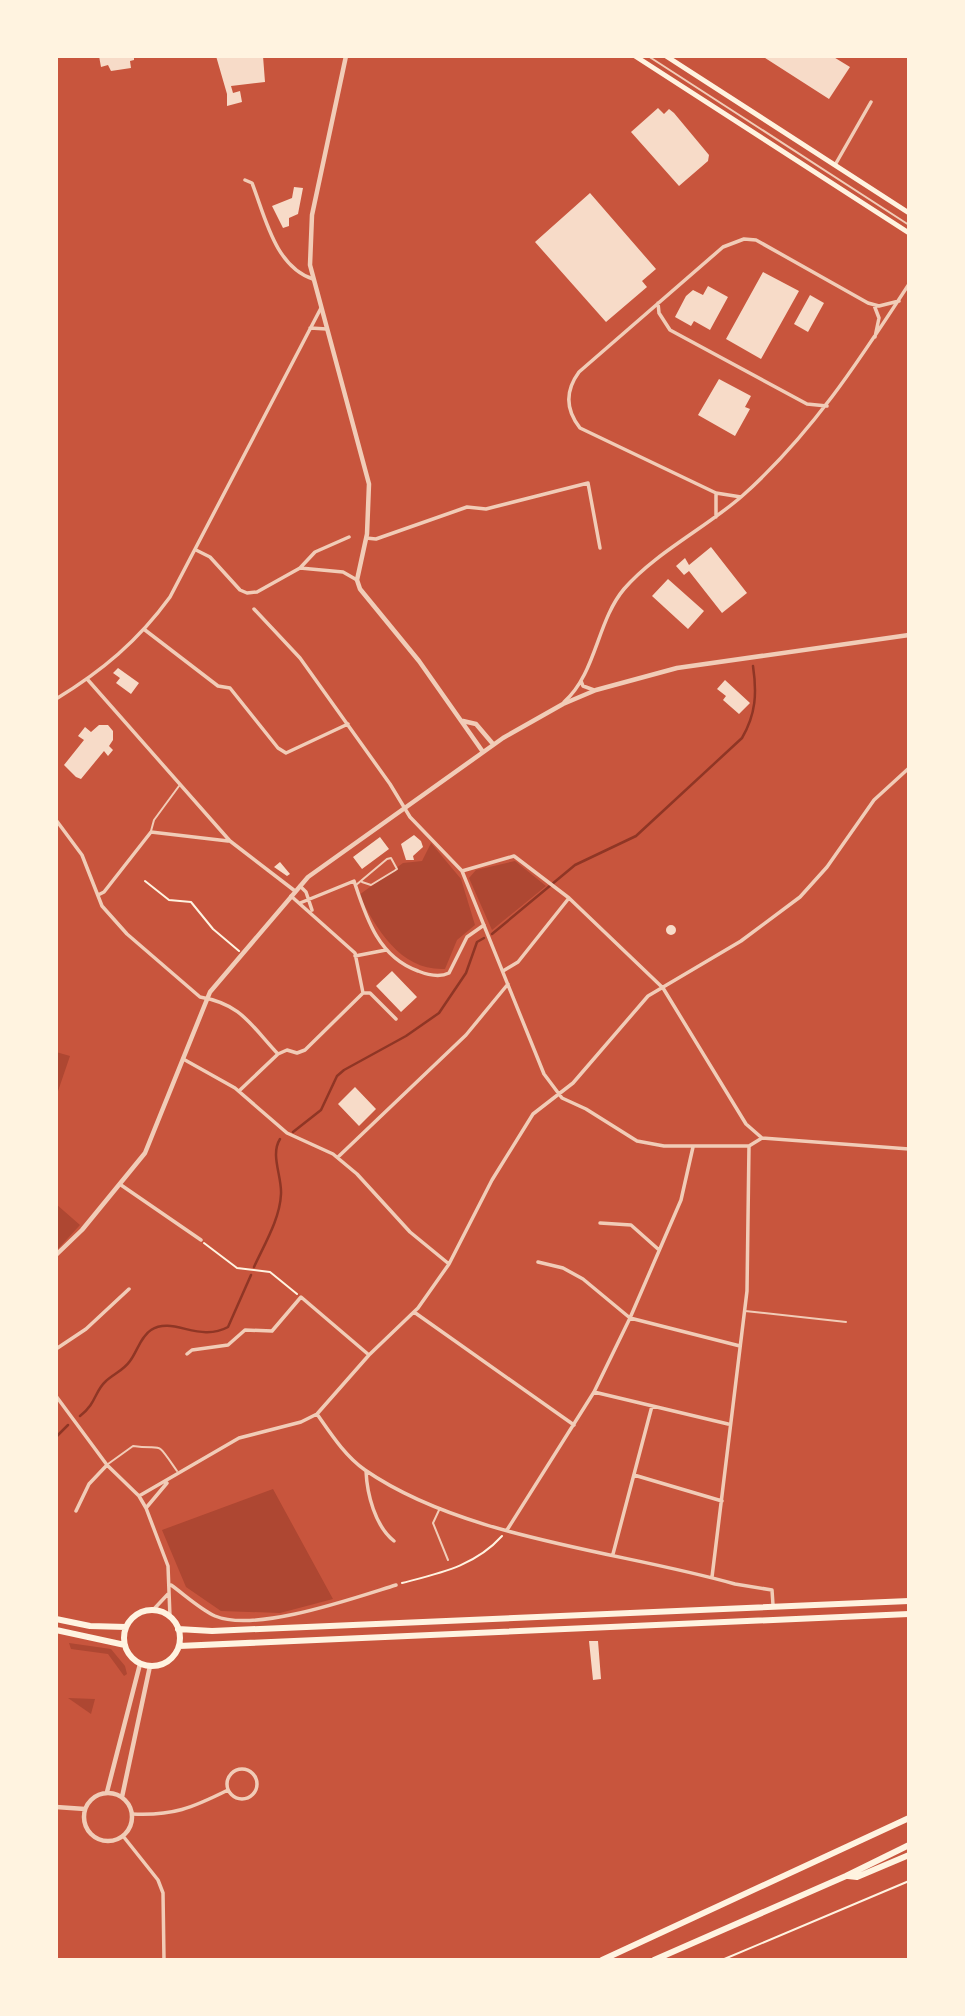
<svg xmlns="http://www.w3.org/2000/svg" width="965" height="2016" font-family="'Alegreya Sans',sans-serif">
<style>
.green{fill:#ae4732}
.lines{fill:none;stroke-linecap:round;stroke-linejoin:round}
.stream{stroke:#8f3625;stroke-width:2.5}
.building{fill:#f7dbc8}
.path{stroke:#fff3e0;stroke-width:2}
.service{stroke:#f1ccb7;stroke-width:2}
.minor{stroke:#f1ccb7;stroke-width:3.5}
.tertiary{stroke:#f1ccb7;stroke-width:4.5}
.secondary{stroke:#fff3e0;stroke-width:5}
.primary{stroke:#fff3e0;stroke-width:6}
.trunk{stroke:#fff3e0;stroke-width:6}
</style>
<rect width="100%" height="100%" fill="#c8553d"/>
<!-- green -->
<path class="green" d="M431,843L461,879L475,925L457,940L445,969C401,971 377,930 359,895L403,863L422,861Z
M515,861L546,886L492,930L469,878L476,870Z
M56,1052L70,1056L56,1097Z
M56,1204L80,1225L56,1251Z
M273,1489L333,1599L280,1613L221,1611L186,1587L162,1530Z
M69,1643L111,1649L125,1666L127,1674L124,1676L108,1654L71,1649Z
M68,1698L95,1699L91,1714Z"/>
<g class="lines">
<!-- stream -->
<path class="stream" d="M492,934L575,865L636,836L742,738C756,714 757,693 753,666
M293,1132L321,1110L337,1076L344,1070L406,1036L439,1013L466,973L477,942L484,938
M254,1267C264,1245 280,1219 281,1194C282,1176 270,1155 280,1139
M80,1416C96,1404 95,1391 105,1382C113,1374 123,1371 130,1361C137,1352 141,1336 151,1330C173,1316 199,1343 228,1327L251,1275
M56,1437L68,1425"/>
</g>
<!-- building -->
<path class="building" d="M99,56H134V60L130,61L131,68L111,71L108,65L101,67Z
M216,56H263L265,82L231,86L233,93L240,91L242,102L227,106V94Z
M762,56H832L850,67L829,99Z
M658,108L664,114L669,109L674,113L709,155L708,161L679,186L631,132Z
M294,187L303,188L298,214L289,218V226L283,228L272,206L292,198Z
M590,193L656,269L642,281L647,287L606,322L535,242Z
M763,272L799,291L761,359L726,339Z
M708,286L728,297L710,330L694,321L691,326L675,317L686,296L693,290L703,295Z
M810,295L824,303L808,332L794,324Z
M719,379L751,396L745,407L750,409L735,436L698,415Z
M711,547L747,593L722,613L689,571L684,575L676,566L685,558L689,565Z
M668,579L704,611L688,629L652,596Z
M118,668L139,683L131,694L116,683L120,678L113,673Z
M725,680L750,703L739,714L723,700L726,696L717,689Z
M99,725H108L113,731V740L109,746L113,750L108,756L104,751L81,779L76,777L64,765L84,740L78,736L85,727L91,732Z
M414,835L421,841L423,847L413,856L414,860H406L401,844Z
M380,837L389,849L362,869L353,857Z
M280,862L290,874L287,876L274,867Z
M666 930a5 5 0 1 1 10 0a5 5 0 1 1-10 0Z
M392,971L417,997L401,1012L376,986Z
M355,1087L376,1109L359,1126L338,1104Z
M589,1641H598L601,1679L593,1680Z"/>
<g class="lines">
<!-- path -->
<path class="path" d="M145,881L169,900L191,902L213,929L239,951
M204,1243L237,1268L270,1272L297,1294
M402,1583C440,1573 475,1566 502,1536
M722,1960L909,1881"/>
<!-- service -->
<path class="service" d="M648,56L909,225
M151,831L154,820L179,786
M356,885L387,859L391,858L397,869L394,871L371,885L362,882
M745,1311L846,1322
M108,1464L133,1446C165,1451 154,1438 177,1471
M440,1508L433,1523L448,1560"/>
<!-- minor -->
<path class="minor" d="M835,165L871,102
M245,180L252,183C265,216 275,267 313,279
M658,303L659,313L670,330L807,404L827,406
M874,305L879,318L875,337
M310,328L327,329
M716,493L741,497
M716,517V493L580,428C565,409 565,391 579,372L723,247L744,239L756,240L868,303L879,306L899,301
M366,538L376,539L467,507L486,509L588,483L600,548
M196,550L210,557L240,590L247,593L257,592L300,568L343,572L357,580
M300,568L315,552L349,537
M254,609L300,658L390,784L410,817L462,871L544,1074L562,1098L586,1109L637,1141L664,1146H749L762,1138
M145,630L218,686L230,688L278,748L286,753L348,724
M88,680L230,841L295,891
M581,681L583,686L594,690
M56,699C102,671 138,641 170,597L321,308
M564,702C596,674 597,621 624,589C654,554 705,528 741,497C811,435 859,361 909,284
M56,820L82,855L102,906L127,934L200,997C241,1004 250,1024 278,1054
M462,871L514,856L569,898L663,988L746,1124L762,1138L909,1149
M300,886L306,892L312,910
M98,895L104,892L151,832L228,841
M291,896L355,953L363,993
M300,903L354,881C366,917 378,957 418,971C428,975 439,978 449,973L467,937L484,925
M355,956L386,950
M503,971L518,962L569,898
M363,993H370L396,1019
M185,1060L235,1088L287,1133L333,1154L357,1174L410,1232L449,1264
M239,1091L278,1054L287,1050L297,1053L305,1050L363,993
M338,1157L466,1035L508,984
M121,1185L201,1240
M600,1223L631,1225L658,1249
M538,1262L563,1268L583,1279L630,1318L740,1346
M414,1312L574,1425
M56,1349L86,1329L129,1289
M187,1354L192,1350L228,1345L245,1330L272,1331L301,1297L369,1355
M594,1392L728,1424
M56,1396L107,1465L139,1496L146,1508L168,1566L170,1617
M317,1414C331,1434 345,1456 365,1470C465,1539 620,1551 735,1584L772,1590L773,1605
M366,1471C367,1494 375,1526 394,1541
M634,1475L722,1501
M139,1496L239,1438L301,1422L317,1414L369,1355L418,1308L449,1264L492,1180L533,1114L573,1083L648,996L741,941L800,897L827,867L874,800L909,768
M146,1508L167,1483
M76,1511L89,1484L107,1465
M507,1530L594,1392L630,1318L681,1200L693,1147
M613,1554L652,1406
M712,1577L747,1291L749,1146
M171,1585C185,1595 200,1609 215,1616C256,1633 354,1598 396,1585
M153,1610L168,1594
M227 1784a15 15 0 1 1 30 0a15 15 0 1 1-30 0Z
M132,1814C173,1816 192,1808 228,1790
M123,1836L158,1880L163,1893L164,1960"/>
<!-- tertiary -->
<path class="tertiary" d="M346,56L312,215L310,265L369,484L367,534L357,580L360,589L419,661L483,752
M463,721L476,724L493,744
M56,1255L82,1230L145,1153L210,992L308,877L503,738L563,704L596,690L677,668L909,635
M107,1792L140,1664
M84 1817a24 24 0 1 1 48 0a24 24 0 1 1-48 0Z
M122,1797L150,1666
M56,1807L85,1809"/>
<!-- secondary -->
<path class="secondary" d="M635,56L909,233
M666,56L909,213"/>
<!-- primary -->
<path class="primary" d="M124 1638a28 28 0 1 1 56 0a28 28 0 1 1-56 0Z
M56,1619L90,1626L126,1627
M178,1629L212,1631L909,1601
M56,1630L125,1645
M179,1646L909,1614"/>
<!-- trunk -->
<path class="trunk" d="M848,1876L857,1877L909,1855
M602,1960L909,1818
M654,1960L846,1876L909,1845"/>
</g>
<!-- border -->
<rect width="965" height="2016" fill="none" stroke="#fff3e0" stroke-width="116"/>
</svg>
